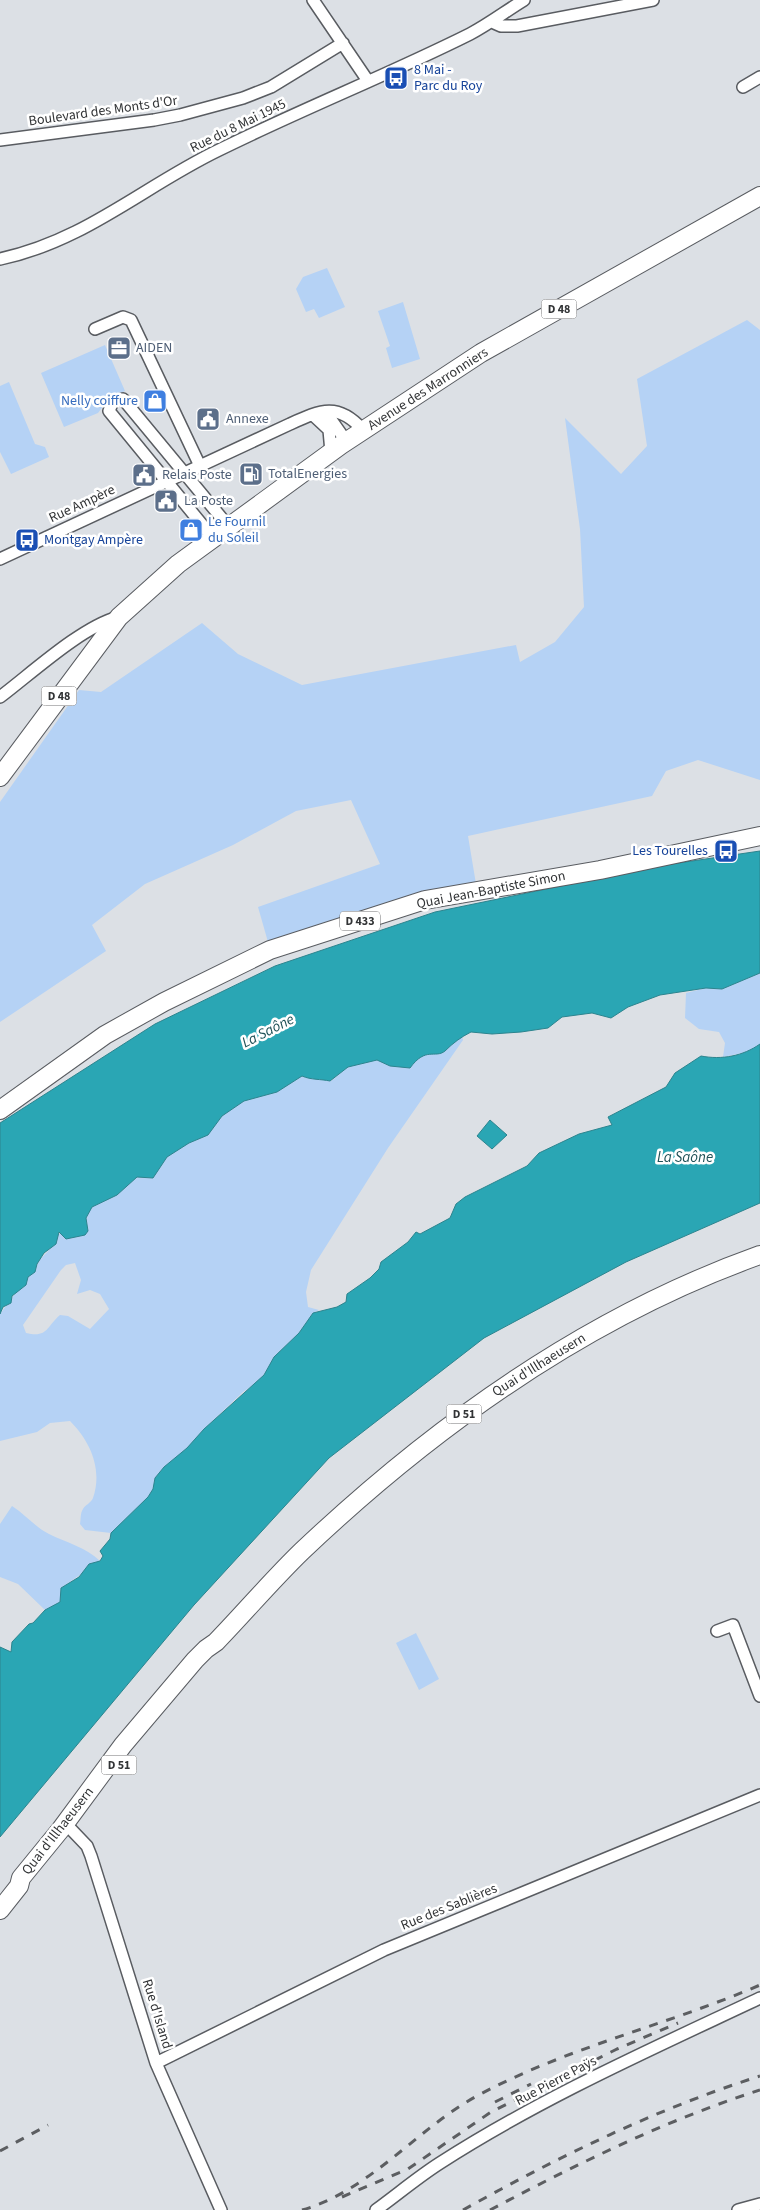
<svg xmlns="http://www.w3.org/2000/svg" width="760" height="2210" font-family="'Source Sans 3',sans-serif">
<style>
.green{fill:#b5d2f5;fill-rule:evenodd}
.water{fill:#2aa6b4;stroke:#2c848e}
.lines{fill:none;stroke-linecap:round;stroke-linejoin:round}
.street-casing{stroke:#595c61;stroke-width:14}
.primary-casing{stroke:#595c61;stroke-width:20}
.street{stroke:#fff;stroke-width:11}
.primary{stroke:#fff;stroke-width:18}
.rail{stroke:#5c5e61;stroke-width:3;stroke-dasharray:9 9;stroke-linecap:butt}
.labels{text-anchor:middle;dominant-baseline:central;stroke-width:5;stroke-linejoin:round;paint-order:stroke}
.shield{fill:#fff;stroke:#707172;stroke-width:1}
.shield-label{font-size:12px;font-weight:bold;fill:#323436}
.transit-label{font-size:14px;fill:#164399;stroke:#fff;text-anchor:start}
.street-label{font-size:14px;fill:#323436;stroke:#fff}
.service-label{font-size:14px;fill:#4e5e75;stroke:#fff;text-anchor:start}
.shop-label{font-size:14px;fill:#366cbe;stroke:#fff;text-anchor:end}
.water-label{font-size:15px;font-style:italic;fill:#1f5157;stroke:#fff}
</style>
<rect width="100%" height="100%" fill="#dce0e5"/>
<!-- green -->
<path class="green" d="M327,268L345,307L319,318L314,309L306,312L296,289L303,277Z
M403,302L420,359L392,368L386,348L390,346L378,311Z
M747,320L760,330V780L698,760L666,771L652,796L468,836L476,884L268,942L258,907L380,864L351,800L296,811L233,845L145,884L92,925L106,951L0,1022V802L79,690L101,692L202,623L238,654L302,685L516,645L520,662L555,642L584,607L580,529L565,418L621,474L647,446L637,379Z
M105,345L125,391L110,397L98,413L64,427L41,373Z
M9,382L35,444L45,447L49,457L11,474L0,452V386Z
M760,973V1044L752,1051L723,1057L725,1043L719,1032L699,1029L685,1018L686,993L706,988L722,989Z
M462,1037L463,1040L388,1148L311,1270L306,1292L308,1307L319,1310L313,1313L299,1333L274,1357L271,1366L258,1382L243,1392L204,1429L188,1448L164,1467L155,1478L153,1489L148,1497L111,1533L85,1530L80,1524C81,1520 80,1513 83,1509C85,1505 91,1503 93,1498C103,1469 90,1441 70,1421L50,1423L37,1432L0,1441V1314L17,1291L24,1287L28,1277L36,1269C38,1258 47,1254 52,1246C55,1243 55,1238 57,1235L62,1233L64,1236L88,1231L86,1218L91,1207L117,1195L137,1177L153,1178L167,1157L189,1143L208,1135L222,1116L244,1101L277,1092L302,1076C311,1080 321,1079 331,1081L348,1067L361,1063L377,1060L390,1066H398L428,1053H440ZM75,1263L81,1280L77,1294L90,1290L100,1294L109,1309L90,1329L68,1316L60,1315C46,1327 48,1338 26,1333L23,1325L61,1270L66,1265Z
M12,1506C26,1515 35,1527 49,1534C67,1543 86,1547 100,1561L61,1588L60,1602L45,1610L18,1584L0,1577V1524Z
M416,1633L439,1679L419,1690L396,1643Z"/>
<!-- water -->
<path class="water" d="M760,851V973L722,989L706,988L660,995L628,1007L611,1018L592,1013L562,1017L548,1028L521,1032L492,1034L471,1032C461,1037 453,1043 445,1051C435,1059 426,1046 410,1068L390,1066L377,1060L348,1067L330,1081C321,1079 311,1080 302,1076L277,1092L244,1101L222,1116L208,1135L189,1143L167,1157L153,1178L137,1177L117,1195L92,1207L86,1218L88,1231L85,1235L66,1239L59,1232L56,1244L44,1253L37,1264L35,1272L28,1277L26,1285L12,1296L11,1303L3,1307L0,1314V1123L155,1024L275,966L435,912L658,866Z
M760,1044V1203L626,1262L484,1338L329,1458L194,1605L0,1837V1647L11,1652L12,1642L29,1624L33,1623L45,1610L60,1602L61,1588L79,1577L89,1564L100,1561L103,1556L100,1551L110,1539L111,1533L148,1497L153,1489L155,1478L164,1467L187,1448L204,1429L264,1375L274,1357L299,1333L313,1313L337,1307L346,1302L347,1294L370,1278L379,1269L381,1262L408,1242L416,1232L420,1234L450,1218L456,1204L465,1197L527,1166L539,1153L579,1134L612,1125L608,1117L666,1087L675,1073L701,1056C722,1060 743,1056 760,1044Z
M490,1120L507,1135L492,1149L477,1136Z"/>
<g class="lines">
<!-- street casing -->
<g class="street-casing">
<path id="street" d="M313,0L368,81
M492,22L501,26H517L653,0
M743,87L760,77
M0,140L154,120L180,115L243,98L271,87L343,43
M0,259C85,241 144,186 219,150C302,109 388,75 470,34C489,24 506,11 524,0
M95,329L123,317L131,320L200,466
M313,415L332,421L346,441
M314,416L329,430L331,452
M213,538L109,411L113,401L123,399L229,527
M0,559L290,424C321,410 338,402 363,430
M0,697C32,673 80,628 118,617
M717,1631L733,1625L760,1696
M65,1823L87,1846L91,1856L156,2063L221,2210
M156,2063L384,1950L760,1795
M376,2210C398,2194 418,2177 440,2163C541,2098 652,2049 760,1998
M738,2210L760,2204"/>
</g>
<!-- primary casing -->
<g class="primary-casing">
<path id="primary" d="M0,777L119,617L178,564L341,445L481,353L760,196
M0,1110L105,1035L164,1002L270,950L425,900L600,870L760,836
M0,1910L19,1886L21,1878L61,1829L123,1745L195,1660L206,1649L216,1642C245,1612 272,1580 302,1551C435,1425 586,1317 760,1255"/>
</g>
<!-- street -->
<use href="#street" class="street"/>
<!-- primary -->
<use href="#primary" class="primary"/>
<!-- rail -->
<path class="rail" d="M495,2102L531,2084
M0,2151L48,2125
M342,2197L408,2169L491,2112L617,2049L678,2023
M302,2210C369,2191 416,2130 475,2097C567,2047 665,2026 760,1985
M463,2210C558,2157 656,2109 760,2076
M490,2210C577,2164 666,2120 760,2090"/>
</g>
<!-- icons -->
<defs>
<g id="bus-square" transform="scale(1.25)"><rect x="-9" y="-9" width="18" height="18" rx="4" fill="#1a4fb4" stroke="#fff"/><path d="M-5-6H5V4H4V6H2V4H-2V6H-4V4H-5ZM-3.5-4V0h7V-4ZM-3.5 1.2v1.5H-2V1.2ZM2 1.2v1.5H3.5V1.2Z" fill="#fff"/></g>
<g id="office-square" transform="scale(1.25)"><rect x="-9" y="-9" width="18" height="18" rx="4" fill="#5c6f8a" stroke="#fff"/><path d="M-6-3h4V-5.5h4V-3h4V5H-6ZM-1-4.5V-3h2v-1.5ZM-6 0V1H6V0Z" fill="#fff"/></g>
<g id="shop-square" transform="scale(1.25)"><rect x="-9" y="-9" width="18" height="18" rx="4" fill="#3f7fe0" stroke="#fff"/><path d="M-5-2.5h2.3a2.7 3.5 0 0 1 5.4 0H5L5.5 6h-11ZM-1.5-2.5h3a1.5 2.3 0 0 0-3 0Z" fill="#fff"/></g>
<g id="civic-square" transform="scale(1.25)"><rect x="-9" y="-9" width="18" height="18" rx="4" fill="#5c6f8a" stroke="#fff"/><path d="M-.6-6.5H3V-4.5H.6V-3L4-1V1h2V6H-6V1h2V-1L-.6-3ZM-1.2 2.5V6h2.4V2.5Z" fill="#fff"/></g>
<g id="fuel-square" transform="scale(1.25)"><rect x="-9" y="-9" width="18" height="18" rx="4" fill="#5c6f8a" stroke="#fff"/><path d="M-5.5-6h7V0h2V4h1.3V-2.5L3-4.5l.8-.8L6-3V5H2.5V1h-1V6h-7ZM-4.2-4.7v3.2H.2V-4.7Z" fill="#fff"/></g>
</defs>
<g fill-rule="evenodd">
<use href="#bus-square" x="396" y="78"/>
<use href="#office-square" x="119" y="348"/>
<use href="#shop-square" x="155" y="401"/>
<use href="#civic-square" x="208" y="419"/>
<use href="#fuel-square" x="251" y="474"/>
<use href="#civic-square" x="144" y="475"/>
<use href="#civic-square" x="166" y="501"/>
<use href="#shop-square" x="191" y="530"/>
<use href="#bus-square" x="27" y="540"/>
<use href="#bus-square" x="726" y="851"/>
</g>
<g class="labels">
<!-- shield labels -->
<g class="shield">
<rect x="541.5" y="299.5" width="35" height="19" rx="4"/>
<rect x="41.5" y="686.5" width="35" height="19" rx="4"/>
<rect x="340" y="911.5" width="40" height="19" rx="4"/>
<rect x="446.5" y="1404.5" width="35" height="19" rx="4"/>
<rect x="101.5" y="1755.5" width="35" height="19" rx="4"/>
</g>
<g class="shield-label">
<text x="559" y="309">D 48</text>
<text x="59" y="696">D 48</text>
<text x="360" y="921">D 433</text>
<text x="464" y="1414">D 51</text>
<text x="119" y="1765">D 51</text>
</g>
<!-- transit labels -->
<g class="transit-label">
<text x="414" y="70">8 Mai -<tspan x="414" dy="16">Parc du Roy</tspan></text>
<text x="44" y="540">Montgay Ampère</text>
<text x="708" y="851" text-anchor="end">Les Tourelles</text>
</g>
<!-- street labels -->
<g class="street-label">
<text transform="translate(103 111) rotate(-8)">Boulevard des Monts d'Or</text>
<text transform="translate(238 126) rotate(-26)">Rue du 8 Mai 1945</text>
<text transform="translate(428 389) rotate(-33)">Avenue des Marronniers</text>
<text transform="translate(82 504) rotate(-25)">Rue Ampère</text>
<text transform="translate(491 890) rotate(-11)">Quai Jean-Baptiste Simon</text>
<text transform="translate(539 1365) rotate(-32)">Quai d'Illhaeusern</text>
<text transform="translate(58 1831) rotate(-52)">Quai d'Illhaeusern</text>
<text transform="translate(449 1907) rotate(-22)">Rue des Sablières</text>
<text transform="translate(157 2014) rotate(73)">Rue d'Island</text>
<text transform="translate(556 2081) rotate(-28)">Rue Pierre Paÿs</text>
</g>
<!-- service labels -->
<g class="service-label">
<text x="136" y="348">AIDEN</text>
<text x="226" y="419">Annexe</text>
<text x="268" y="474">TotalEnergies</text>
<text x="162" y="475">Relais Poste</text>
<text x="184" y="501">La Poste</text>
</g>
<!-- shop labels -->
<g class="shop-label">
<text x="138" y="401">Nelly coiffure</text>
<text x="208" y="522" text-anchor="start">Le Fournil<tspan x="208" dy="16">du Soleil</tspan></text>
</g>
<!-- water labels -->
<g class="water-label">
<text transform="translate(268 1031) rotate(-27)">La Saône</text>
<text x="685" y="1157">La Saône</text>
</g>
</g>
</svg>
